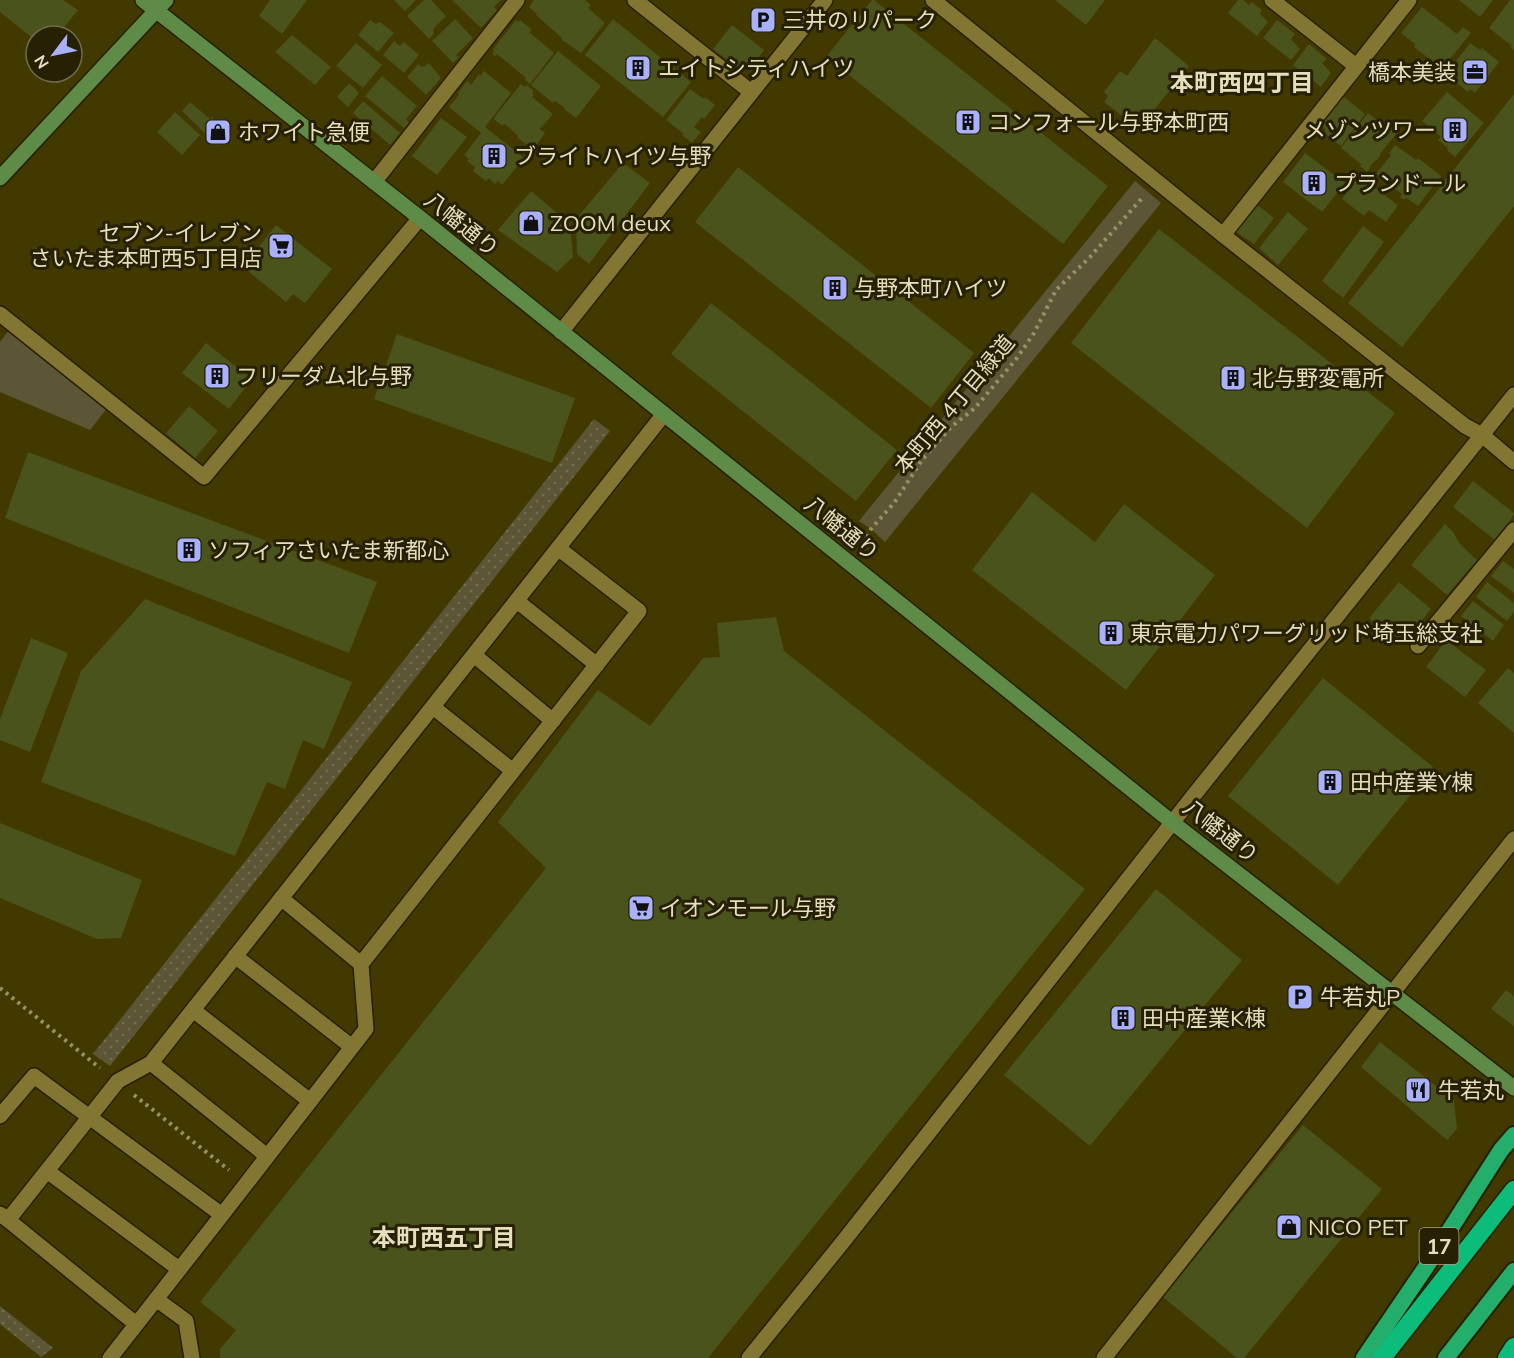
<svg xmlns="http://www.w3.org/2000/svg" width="1514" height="1358" font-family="Mulish,'Noto Sans JP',sans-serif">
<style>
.grass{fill:url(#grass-dots)}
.park{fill:#5c5636}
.building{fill:#49531b}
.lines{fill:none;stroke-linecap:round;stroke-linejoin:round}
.service-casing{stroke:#272000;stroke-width:18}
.minor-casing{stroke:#272000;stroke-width:18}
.tertiary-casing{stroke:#272000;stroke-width:18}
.secondary-casing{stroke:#272000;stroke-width:18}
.trunk-casing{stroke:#272000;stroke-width:20}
.motorway-casing{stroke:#272000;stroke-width:21}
.path{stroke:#989164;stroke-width:4;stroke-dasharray:3 4.5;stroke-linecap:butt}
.service{stroke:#837633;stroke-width:15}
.minor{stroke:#837633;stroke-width:15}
.tertiary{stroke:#837633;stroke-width:15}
.secondary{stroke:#5f8b48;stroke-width:15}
.trunk{stroke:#24ae6c;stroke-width:16}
.motorway{stroke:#0cbc7a;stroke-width:18}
.labels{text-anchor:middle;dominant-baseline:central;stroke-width:6;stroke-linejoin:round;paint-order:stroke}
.shield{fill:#262004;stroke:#aca686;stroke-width:1.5}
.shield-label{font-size:21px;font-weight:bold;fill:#e5dfbd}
.poi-label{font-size:22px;fill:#e5dfbd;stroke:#262004;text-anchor:start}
.street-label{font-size:22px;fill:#e5dfbd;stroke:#262004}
.neighbourhood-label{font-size:24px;font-weight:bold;fill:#e5dfbd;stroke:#262004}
</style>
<defs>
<pattern id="grass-dots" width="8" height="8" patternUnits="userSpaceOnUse" patternTransform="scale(1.5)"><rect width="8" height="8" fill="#5c5636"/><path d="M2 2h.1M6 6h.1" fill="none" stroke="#736e51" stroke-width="1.8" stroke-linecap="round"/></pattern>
</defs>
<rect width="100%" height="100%" fill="#423900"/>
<!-- grass -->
<path class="grass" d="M594,419L610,431L110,1066L93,1054Z
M0,1306L53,1348L41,1357L0,1324Z"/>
<!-- park -->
<path class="park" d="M1135,181L1161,203L885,542L871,529L859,521Z
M10,329L108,407L90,430L0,392V342Z"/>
<!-- building -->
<path class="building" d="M0,0H63L78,10L57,36H36V41L0,12Z
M270,0H307L282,34L259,16Z
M394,0H416L405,11Z
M424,0H431L446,16L433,29L434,34L429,39L407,16Z
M452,0H501L494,7L497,10L481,28Z
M534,0H585L591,5L588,8L605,23L581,53L561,39L562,38L536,15L537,14L529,7Z
M872,0H874L1108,186L1063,244L826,57Z
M1055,0H1105L1086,25Z
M1238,0H1243L1249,5L1252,2L1262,10L1260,14L1268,22L1257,36L1228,13Z
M1459,0H1493L1480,17Z
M1510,0H1514V50L1510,47L1512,46L1489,28Z
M1422,7L1457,34L1463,27L1471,33L1442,69L1414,47L1415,44L1401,33Z
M455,19L473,38L456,55L459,57L453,63L432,41Z
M613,19L691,82L663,117L585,55Z
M370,20L376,24L380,22L394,33L378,52L358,35Z
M516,20L519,22L520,20L532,30L529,32L554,53L530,84L525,80L526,78L497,54L495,56L492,54L494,51L493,49Z
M1277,20L1295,34L1291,39L1300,49L1291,60L1263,38Z
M732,25L764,50L750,69L745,65L741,70L713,49Z
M292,35L331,67L315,85L275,52Z
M1155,38L1189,66L1139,129L1104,102L1108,96L1104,92L1120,71L1127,76Z
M394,41L400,46L404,42L419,55L404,73L383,55Z
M356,43L382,65L363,88L336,66Z
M1470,43L1480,50L1482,48L1499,62L1475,93L1470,89L1468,92L1453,80L1457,75L1450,69Z
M1309,44L1327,59L1322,63L1331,73L1321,87L1293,65Z
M558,51L601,86L576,118L564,109L565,108L555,101L553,103L531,85Z
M429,63L441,78L426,95L407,77L418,64L423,67Z
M484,71L511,93L485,127L524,158L502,185L498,181L495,184L489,178L486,181L473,171L475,167L467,161L469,159L464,155L481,133L449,107L459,95L458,93L467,81L471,85L479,74L480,76Z
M382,76L417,106L406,119L409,123L404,128L365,96Z
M349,83L359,93L348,107L337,97Z
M521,84L525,87L526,85L534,91L532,93L534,95L532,97L553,114L540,129L545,133L533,150L517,137L518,136L505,124L502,126L494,119L496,115Z
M690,89L704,99L705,97L715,105L704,119L702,117L694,127L701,132L692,143L682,135L684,134L666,120Z
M1447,92L1484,123L1455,157L1447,150L1448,148L1438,140L1441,137L1422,121Z
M1514,94V206L1402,347L1348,303Z
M1343,96L1365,114L1341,146L1324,133L1326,130L1321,126Z
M363,101L400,133L390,145L353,113Z
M190,102L210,119L212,117L229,134L218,146L182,111Z
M175,112L200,135L182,155L157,132Z
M1368,113L1380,122L1383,126H1385L1396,134L1380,154L1381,155L1370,166L1371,167L1367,172L1360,166L1361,164L1341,148Z
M441,118L467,137L437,175L412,156Z
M1395,145L1416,160L1418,158L1441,176L1418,206L1406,198L1404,200L1400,197L1402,194L1376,174L1391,155L1389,153Z
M1305,153L1345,183L1322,212L1283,182Z
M623,163L650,183L589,264L577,254L576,219Z
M738,167L974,353L931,408L695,222Z
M1359,176L1398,205L1386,222L1369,210L1364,216L1342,199Z
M531,191L570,224L573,257L557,272L498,230Z
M1256,204L1274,218L1254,244L1235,231Z
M1288,212L1308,229L1278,265L1259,248Z
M276,225L332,269L305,303L293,294L286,302L243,267Z
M1363,226L1384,242L1343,298L1322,281Z
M1159,229L1395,413L1307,528L1071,343Z
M711,303L897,450L856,501L671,354Z
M397,334L575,398L552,463L374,399Z
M206,343L252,379L229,409L182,373Z
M189,406L218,431L195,458L166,433Z
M28,452L377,582L349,653L5,518Z
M1473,481L1514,513V515L1495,540L1453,507Z
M1032,492L1095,542L1124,504L1215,575L1126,690L972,570Z
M1445,524L1453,532L1460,544L1477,560L1447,595L1411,565Z
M1503,561L1514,569V593L1491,576Z
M1399,582L1431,609L1407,639L1398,633L1392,638L1369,618Z
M1487,582L1514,603V612L1507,621L1476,597Z
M145,599L352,682L324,749L303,740L285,789L267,782L235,856L41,782L81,671Z
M1473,601L1504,625L1493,641L1461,616Z
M776,617L784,651L1085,889L708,1358H220V1349L236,1330L200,1302L546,868L498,822L598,690L650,726L703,658L720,657L717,623Z
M31,638L68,653L30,752L0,740V719Z
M1446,640L1486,670L1465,697L1426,667Z
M1508,668L1514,673V733L1478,703Z
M1323,678L1433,767L1338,885L1228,796Z
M0,823L142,880L121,938L97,939L0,898Z
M1156,889L1242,960L1090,1146L1004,1075Z
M1506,990L1514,996V1026L1491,1009Z
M1380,1042L1454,1100L1457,1129L1447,1140L1361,1067Z
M1303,1125L1382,1189L1244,1358H1237L1163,1297Z"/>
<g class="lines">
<!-- service casing -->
<g class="service-casing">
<path id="service" d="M635,0L751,92
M1272,0L1356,66
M374,182L517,0
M1223,235L1409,0
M517,601L597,665
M1418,646L1514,530
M474,655L553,721
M433,707L513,771
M235,956L352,1047
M361,964L639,611L558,548
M193,1010L310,1101
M151,1063L267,1156
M0,1116L34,1076L222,1215L110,1358
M47,1171L179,1269
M0,1214L8,1220L118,1081L151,1063L664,414
M222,1215L366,1029L361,964L281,898
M8,1220L136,1324
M156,1299L186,1321L192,1358
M1104,1358L1514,839"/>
</g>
<!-- minor casing -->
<g class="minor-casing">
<path id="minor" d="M933,0L1223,235L1465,426L1482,435L1514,462
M0,314L204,477L420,218
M561,332L825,0"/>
</g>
<!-- tertiary casing -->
<g class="tertiary-casing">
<path id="tertiary" d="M749,1358L846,1238L1194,795L1514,395"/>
</g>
<!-- secondary casing -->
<g class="secondary-casing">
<path id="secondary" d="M143,0L420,218L1173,823L1514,1088
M0,178L166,0"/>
</g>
<!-- trunk casing -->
<g class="trunk-casing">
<path id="trunk" d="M1364,1358L1426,1267L1501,1150L1514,1135
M1446,1358L1514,1271"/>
</g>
<!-- motorway casing -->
<g class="motorway-casing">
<path id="motorway" d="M1382,1358L1514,1190
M1507,1358L1514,1347"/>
</g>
<!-- path -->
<path class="path" d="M867,537L871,529L894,503L922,460L951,427L975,408L1017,358L1034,333L1056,290L1090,257L1143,197
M0,988L100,1068
M134,1095L229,1170"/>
<!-- service -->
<use href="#service" class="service"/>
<!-- minor -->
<use href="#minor" class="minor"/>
<!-- tertiary -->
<use href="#tertiary" class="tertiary"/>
<!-- secondary -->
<use href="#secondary" class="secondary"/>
<!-- trunk -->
<use href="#trunk" class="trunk"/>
<!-- motorway -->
<use href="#motorway" class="motorway"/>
</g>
<!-- icons -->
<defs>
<g id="parking-square" transform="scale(1.35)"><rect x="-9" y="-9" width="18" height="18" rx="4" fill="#a9b0fc" stroke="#262004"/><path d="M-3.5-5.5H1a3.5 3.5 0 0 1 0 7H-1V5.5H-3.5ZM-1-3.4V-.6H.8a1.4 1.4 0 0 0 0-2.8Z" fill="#111"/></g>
<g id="building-square" transform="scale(1.35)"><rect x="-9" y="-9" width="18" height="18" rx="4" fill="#a9b0fc" stroke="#262004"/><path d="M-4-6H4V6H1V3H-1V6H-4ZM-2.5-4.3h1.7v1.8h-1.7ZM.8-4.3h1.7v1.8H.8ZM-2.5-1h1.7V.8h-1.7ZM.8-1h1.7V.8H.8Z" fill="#111"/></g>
<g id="office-square" transform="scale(1.35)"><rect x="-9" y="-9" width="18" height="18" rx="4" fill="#a9b0fc" stroke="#262004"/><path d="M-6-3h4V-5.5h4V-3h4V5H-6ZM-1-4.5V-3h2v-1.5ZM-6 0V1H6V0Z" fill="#111"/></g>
<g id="shop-square" transform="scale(1.35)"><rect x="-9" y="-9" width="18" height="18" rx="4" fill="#a9b0fc" stroke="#262004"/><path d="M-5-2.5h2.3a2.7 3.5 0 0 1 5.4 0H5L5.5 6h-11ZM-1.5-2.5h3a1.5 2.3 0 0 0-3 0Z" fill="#111"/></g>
<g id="supermarket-square" transform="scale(1.35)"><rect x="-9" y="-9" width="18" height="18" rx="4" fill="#a9b0fc" stroke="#262004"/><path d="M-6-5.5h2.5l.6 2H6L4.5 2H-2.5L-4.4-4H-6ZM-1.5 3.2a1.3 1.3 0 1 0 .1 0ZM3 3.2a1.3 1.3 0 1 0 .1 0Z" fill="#111"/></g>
<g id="restaurant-square" transform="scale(1.35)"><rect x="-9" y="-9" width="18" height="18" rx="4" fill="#a9b0fc" stroke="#262004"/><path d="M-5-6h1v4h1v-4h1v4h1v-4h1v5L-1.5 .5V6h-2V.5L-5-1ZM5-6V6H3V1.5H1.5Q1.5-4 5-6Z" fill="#111"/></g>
</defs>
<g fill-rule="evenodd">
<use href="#parking-square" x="763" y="20"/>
<use href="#building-square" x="638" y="68"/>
<use href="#office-square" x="1475" y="72"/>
<use href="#building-square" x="968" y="122"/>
<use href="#building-square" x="1455" y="130"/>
<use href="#shop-square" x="218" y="132"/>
<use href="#building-square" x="494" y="156"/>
<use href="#building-square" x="1314" y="183"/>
<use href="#shop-square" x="531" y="223"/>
<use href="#supermarket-square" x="281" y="246"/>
<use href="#building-square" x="835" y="288"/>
<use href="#building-square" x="217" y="376"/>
<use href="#building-square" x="1233" y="378"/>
<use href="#building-square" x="189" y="550"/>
<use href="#building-square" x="1111" y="633"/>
<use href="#building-square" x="1330" y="782"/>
<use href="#supermarket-square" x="641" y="908"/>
<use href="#parking-square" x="1300" y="997"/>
<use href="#building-square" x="1123" y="1018"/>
<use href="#restaurant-square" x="1418" y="1090"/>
<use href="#shop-square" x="1289" y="1227"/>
</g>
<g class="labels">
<!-- shield labels -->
<rect class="shield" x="1419.5" y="1228" width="39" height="36" rx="4.5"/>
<g class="shield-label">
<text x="1439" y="1246">17</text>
</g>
<!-- poi labels -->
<g class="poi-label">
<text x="783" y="20">三井のリパーク</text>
<text x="658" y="68">エイトシティハイツ</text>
<text x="1456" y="72" text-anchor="end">橋本美装</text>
<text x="988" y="122">コンフォール与野本町西</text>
<text x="1436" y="130" text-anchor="end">メゾンツワー</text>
<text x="238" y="132">ホワイト急便</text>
<text x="514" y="156">ブライトハイツ与野</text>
<text x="1334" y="183">プランドール</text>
<text x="550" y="223">ZOOM deux</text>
<text x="262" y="233" text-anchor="end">セブン-イレブン<tspan x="262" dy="25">さいたま本町西5丁目店</tspan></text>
<text x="854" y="288">与野本町ハイツ</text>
<text x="236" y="376">フリーダム北与野</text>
<text x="1252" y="378">北与野変電所</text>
<text x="208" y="550">ソフィアさいたま新都心</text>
<text x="1130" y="633">東京電力パワーグリッド埼玉総支社</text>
<text x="1350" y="782">田中産業Y棟</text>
<text x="660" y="908">イオンモール与野</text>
<text x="1320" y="997">牛若丸P</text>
<text x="1142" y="1018">田中産業K棟</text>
<text x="1438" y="1090">牛若丸</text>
<text x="1308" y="1227">NICO PET</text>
</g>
<!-- street labels -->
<g class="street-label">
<text transform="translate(462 224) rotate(39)">八幡通り</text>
<text transform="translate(954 404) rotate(-50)">本町西 4丁目緑道</text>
<text transform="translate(842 528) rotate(39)">八幡通り</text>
<text transform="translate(1221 831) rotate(38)">八幡通り</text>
</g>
<!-- neighbourhood labels -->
<g class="neighbourhood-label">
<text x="1242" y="82">本町西四丁目</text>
<text x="444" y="1237">本町西五丁目</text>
</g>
</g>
<!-- north arrow -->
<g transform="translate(54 54) rotate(238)"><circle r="28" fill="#262004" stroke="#726c4e" stroke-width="1.5"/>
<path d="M0-4.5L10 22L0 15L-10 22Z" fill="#a9b0fc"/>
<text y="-9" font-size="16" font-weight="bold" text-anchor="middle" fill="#e5dfbd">N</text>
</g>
</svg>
